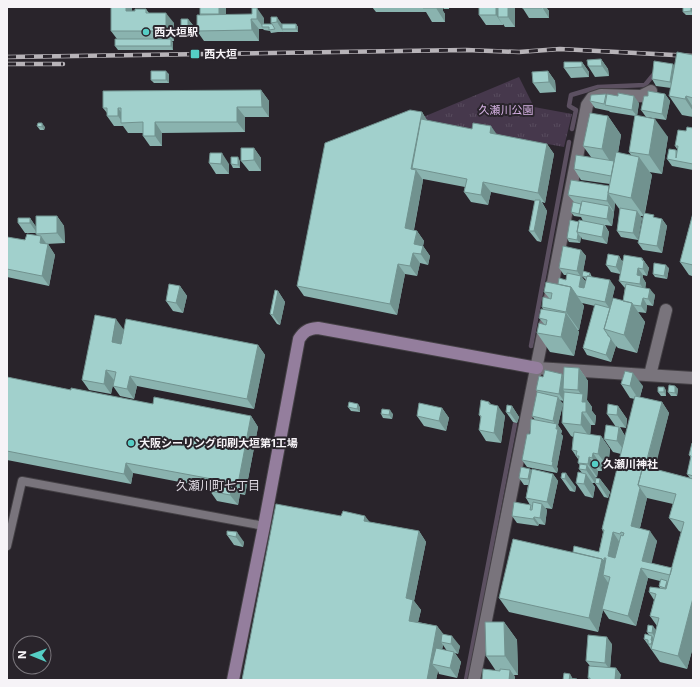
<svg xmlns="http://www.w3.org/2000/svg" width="700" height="687" font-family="Inter,'Noto Sans JP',sans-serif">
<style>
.park{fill:url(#park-tufts)}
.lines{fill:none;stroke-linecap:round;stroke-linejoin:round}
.stream{stroke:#5c5061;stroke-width:4.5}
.lane-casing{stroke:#444045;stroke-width:10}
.street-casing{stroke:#444045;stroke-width:14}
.secondary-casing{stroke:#444045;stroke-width:14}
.lane{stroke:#79747c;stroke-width:8}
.street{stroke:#79747c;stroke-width:12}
.secondary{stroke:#947e9d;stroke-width:12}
.rail-casing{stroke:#b7b3b8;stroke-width:4.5}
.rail{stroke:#29242b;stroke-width:3;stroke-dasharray:9;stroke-linecap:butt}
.wall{fill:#8ab3af;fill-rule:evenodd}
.shaded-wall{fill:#71928f}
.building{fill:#a1d0cc;stroke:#71928f;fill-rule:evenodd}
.poi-dot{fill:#55cec5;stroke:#29242b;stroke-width:1.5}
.labels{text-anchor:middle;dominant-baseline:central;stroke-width:4;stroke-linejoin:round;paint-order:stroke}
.poi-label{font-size:11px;font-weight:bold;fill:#f6f3f7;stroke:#29242b;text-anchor:start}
.park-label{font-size:11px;fill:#d6b2e4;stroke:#29242b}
.neighbourhood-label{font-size:12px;fill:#e0dae3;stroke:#29242b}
</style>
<defs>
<pattern id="park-tufts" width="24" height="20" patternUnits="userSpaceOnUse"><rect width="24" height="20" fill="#46384c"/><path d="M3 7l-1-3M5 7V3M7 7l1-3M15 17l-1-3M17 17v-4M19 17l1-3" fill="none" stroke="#584c5e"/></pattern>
</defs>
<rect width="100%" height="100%" fill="#29242b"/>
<!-- park -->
<path class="park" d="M519,77L534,107L572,114L564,147L416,120Z"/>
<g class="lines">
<!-- stream -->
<path class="stream" d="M572,129L576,110L569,106L571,95L598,87L645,85L654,74
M531,346L569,142
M466,680L515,424"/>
<!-- lane casing -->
<g class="lane-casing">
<path id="lane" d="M7,546L22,481L264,526"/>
</g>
<!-- street casing -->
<g class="street-casing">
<path id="street" d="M550,298L587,105L592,98L601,95L641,96L651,91
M537,368L693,378
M650,375L666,310
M474,680L545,324"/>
</g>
<!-- secondary casing -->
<g class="secondary-casing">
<path id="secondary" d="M233,680L264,526L299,339C304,331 308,329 318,328L537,368"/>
</g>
<!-- lane -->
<use href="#lane" class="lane"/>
<!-- street -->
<use href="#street" class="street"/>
<!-- secondary -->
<use href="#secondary" class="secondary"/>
<!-- rail casing -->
<g class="rail-casing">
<path id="rail" d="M7,57L466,50L519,52L560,49L693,56
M7,64H63"/>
</g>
<!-- rail -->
<use href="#rail" class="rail"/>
</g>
<!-- wall -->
<path class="wall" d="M111,7H132V11L146,9L149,13L174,23V41H172L173,43V50H118L115,46L117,39L111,31Z
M200,7H226V15L264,18V24H272L271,23V17L282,24H296L298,27V32H278L271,33L270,31L264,30L263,29H259V41H204L197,31L200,15Z
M372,7H449V9H444L443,8V11L445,14V22H432L426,12H376Z
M479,7H514L515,9V27H505L503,24V25H486L479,15Z
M522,7H546L549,11V18H529Z
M693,7V15H686L683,12Z
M188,19L196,29V38H188L181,28Z
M693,55V117L682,115L669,96L671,88L656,86L652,79L675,66Z
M601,59L608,69L609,76L595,77L588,66Z
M582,62L589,72V77L571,78L564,68Z
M548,71L555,81L556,92L540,93L533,83Z
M169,74V83H154L151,80Z
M261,90L269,101V117H245V132L162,133V146H150L143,136V133H128L123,126H114L107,116V113L103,108Z
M665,94L670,101L666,120L646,117L641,110L648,96Z
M606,95L639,103L637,116L668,137L662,174L649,172L652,175L645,213L656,218L662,219L667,226L662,253L643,250L638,243L643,216H640L642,218L638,240L621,237L617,231L620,210L615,203L614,212L613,211L614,213L612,226L605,225L609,232L607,244L582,239L581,237L580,243L569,242L567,238L579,222L583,221L581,217L574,216L571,212L574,202L568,195L609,186L610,184L581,180L574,169L591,157L583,146L608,116L621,135L618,153L631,155L629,152L635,116L610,112L609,111L595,108L590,101Z
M422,112L427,121L547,144L554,154L545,203L542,202L547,211L541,242L537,241L529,231L535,201L491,192L488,205L471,202L464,192L465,187L423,179V180L414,230L417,231L424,241L423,246L430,256L428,265L420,263L417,276L405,274L397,315L304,296L297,286Z
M37,126L45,127L44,130H40Z
M693,128V170L672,166L667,159L676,150L677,151V149L675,146L686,131Z
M254,148L261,158V171H249L241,161Z
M240,161V168H233L231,164Z
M209,163L229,164V174H216Z
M693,213V281L692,279V276L689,275L680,262Z
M57,216L64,226L65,243L46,244H48L55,255L49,286L7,277V237L25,240L37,236L36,233H25L18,223L30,218L36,227Z
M581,250L586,256L582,277L586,282V280L582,276L590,273L592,277L615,287L610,307L623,301L625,288L624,287L619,281L620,274L611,272L606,265L619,256L622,261L642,258L649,268L647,276L643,275V278L646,283L645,288L655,295L653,306L647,305L646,313L638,312L645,322L637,353L618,348L616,346L611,362L587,355L583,348L595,306L582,303L584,306L579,330H578L579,332L574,356L550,352L537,333L544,324L539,318L543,309L542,307L549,298L544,292L566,280L567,275H564L559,268Z
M669,268L667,279L655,277L653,274Z
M180,286L187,296L183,313L173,311L166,301Z
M278,291L285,302L280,325L277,324L270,314Z
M124,330L121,344L258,345L265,355L254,409L137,386L134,399L120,396L113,386L114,380L111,394L89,390L82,380Z
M579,368L588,381L587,400L592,407V411L596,416L595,425H591L590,435L601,436L610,449L608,467L602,466V471H598L597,477H595L596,478L600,479L610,492L608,498L604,497L595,483H592L595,487L593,498L585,496L576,483L582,473L579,469L580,465L578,463V459L572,450L573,437L571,436L562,423L563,401L560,400L563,404L558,425L562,431L561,434L563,436L557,467L558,469L557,473L527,467L522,460L535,420L532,416L538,393L536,390L543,377L563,375Z
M7,377L71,390L153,404L251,416L258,427L245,495L240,494L238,505L217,501L210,491L211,488L133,473L131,484L7,460Z
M621,384L643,386L640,397L662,402L669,413L654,469L690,478L687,474L691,458L689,455L693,443V647L687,669L660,662L644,639L649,635L647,632L656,630L657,626L650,616L654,600L649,592L660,588L659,586L660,581L648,578L636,626L609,619L603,610L598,632L509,612L499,598L573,552H599L603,532L602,529L621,454L613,452L604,439L616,427L607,414L618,406L627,419L626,428L620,427L625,436L635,399L630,398ZM647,498L673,504L669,518L679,531L681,532L672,568L651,563L657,541L640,528Z
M675,386L678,389L677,396H671L668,392Z
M666,390V396H661L658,392Z
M489,402L492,405L505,416L501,443L486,441L479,430L481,418L479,415Z
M512,406L519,417L517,423L513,422L506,412Z
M348,407H360V412L351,411Z
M442,408L449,418L446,431L424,426L417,416Z
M381,414H393L392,419L383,418Z
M530,469L531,470L553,474L558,481L552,509L545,508L547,510L545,525L539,524L538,526L517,523L512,516L530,505L526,498L528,485H524L519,478Z
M562,473L576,487L575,492L570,491L561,478Z
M370,522L419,531L426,542L414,601L421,610L418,622L437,626L443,634L460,646L458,654L455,653L461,662L457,678L439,674L438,671L436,680H242ZM443,645L447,651L442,650Z
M227,531L244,542L243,547L234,545L227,535Z
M504,622L517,640L518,675H514L515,677L496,671L486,656Z
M612,644L610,668H616L621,675L590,680L588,678L590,666L586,661Z"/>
<!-- shaded-wall -->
<path class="shaded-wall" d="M126,7H128L133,14L126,11Z
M128,7H132V13Z
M219,7H226V24L219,14Z
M436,7L443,8V11L445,14V22L436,8Z
M493,7H498V17L503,25L496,15Z
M508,7H514L515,9V27L508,17Z
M542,7H546L549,11V18Z
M691,7H693V15L691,11Z
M257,8L264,18V27H263L257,19Z
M166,13L174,23V41L166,31Z
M277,17L284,27L282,29L284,33L277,22Z
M188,19L196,29V38L188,28Z
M251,19L259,29V41L252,30Z
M296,24L298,27V32L296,29Z
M171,39L173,43V50L171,46Z
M601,59L608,69L609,76L602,66Z
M582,62L589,72V77L582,67Z
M673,64L678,71L675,89L670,82Z
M166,71L169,74V83L166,80Z
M548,71L555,81L556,92L549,82Z
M261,90L269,101V117L262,107Z
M665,94L670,101L666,120L662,114Z
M634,96L639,103L637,116L632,110Z
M686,96L693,107V111L685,99Z
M237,107L245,117V132L237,122Z
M118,108L125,118L123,123L118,116Z
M422,112L429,123L412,168L416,173V170L423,180L412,239L405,228L411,169Z
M608,116L621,135L616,164L613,166L602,149Z
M655,119L668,137L662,174L649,155Z
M155,122L162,133V146L155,136Z
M42,123L45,127L44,130L42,127Z
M491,126L498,136L490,133Z
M547,144L554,154L545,203L538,193Z
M254,148L261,158V171L254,160Z
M222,153L229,164V174L221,164Z
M238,157L240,161V168L238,165Z
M639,157L652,175L644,216L631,198Z
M483,182L491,192L488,205L481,195Z
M608,193L615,203L614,212L607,201Z
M540,200L547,211L541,242L534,231Z
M609,206L614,213L612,226L607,219Z
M637,211L642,218L638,240L633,233Z
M57,216L64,226L65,243L57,233Z
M30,218L37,228V233L30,223Z
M662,219L667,226L662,253L657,246Z
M604,225L609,232L607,244L602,237Z
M417,231L424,241L423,246L430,256L428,265L414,244Z
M578,234L581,237L580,243L577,240Z
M41,236L48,246V244L55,255L49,286L42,276L40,243Z
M581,250L586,256L582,277L586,283L584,294L579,287L581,277L577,271Z
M413,253L420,263L417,276L410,266Z
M619,256L623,263L621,274L616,267Z
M642,258L649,268L647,276L643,269L642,260Z
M398,264L405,274L397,315L390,304Z
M666,265L669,268L667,279L664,276Z
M638,268L643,275V278L646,283L645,291L640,284L637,275Z
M610,280L615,287L610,309L605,302Z
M180,286L187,296L183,313L176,303Z
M571,287L584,306L579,330L566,312Z
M650,289L655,295L653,306L648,299Z
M278,291L285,302L280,325L273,315Z
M643,298L647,305L646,313L641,306Z
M632,303L645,322L637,353L624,335Z
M566,313L579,332L574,356L561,337Z
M116,319L124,330L119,352L112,342Z
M608,335L616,346L611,362L606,355Z
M258,345L265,355L254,409L247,399Z
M579,368L588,381L587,400L592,407V411L596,416L595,425L586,412L582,402L583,397L578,390Z
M106,370L114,380L111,394L104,384Z
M633,373L643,386L639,400L630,386Z
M562,374L567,381L563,389L565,393L564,401L559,394Z
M130,376L137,386L134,399L127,389Z
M675,386L678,389L677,396L675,393Z
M664,387L666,390V396L664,392Z
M558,397L563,404L558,425L562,431L561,434L563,436L557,467L558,469L557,473L552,466V462L557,427L553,421Z
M662,402L669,413L650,488L641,485Z
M358,404L360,407V412L357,409Z
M498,406L505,416L501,443L494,433Z
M512,406L519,417L517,423L510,413Z
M618,406L627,419L626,428L617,415Z
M442,408L449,418L446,431L439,421Z
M390,410L393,414L392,419L389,415Z
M582,412L591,425L590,438L581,425Z
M251,416L258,427L245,495L238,484Z
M619,427L629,441L627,454L617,441Z
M601,436L610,449L608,467L598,454Z
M593,453L602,466V471L592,458Z
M589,457L598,471L597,477L588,464Z
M126,463L133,473L131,484L124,474Z
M587,465L596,478L595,483L586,470Z
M530,469L535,476L533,486L528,479Z
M566,473L576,487L575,492L565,479Z
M553,474L558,481L552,509L547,502Z
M586,474L595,487L593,498L584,484Z
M600,479L610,492L608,498L599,484Z
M233,483L240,494L238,505L230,495Z
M640,488L647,498L638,536L631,526Z
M542,504L547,510L545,525L540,518Z
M365,516L373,526L364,521Z
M534,517L539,524L538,526L533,519Z
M419,531L426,542L414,601L421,610L416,631L409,621L406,598Z
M650,531L657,541L650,570L642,561Z
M237,532L244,542L243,547L236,537Z
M613,532L620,543L615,566L608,556Z
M604,558L611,568L603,575L609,584L602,609L603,610L598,632L589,618L602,559Z
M641,568L648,578L636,626L628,616Z
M667,581L676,594L675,601L665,588Z
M693,598V647L687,669L678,656Z
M504,622L517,640L518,675L505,656Z
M437,626L445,636L441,642L443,645L439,665L432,664L438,671L436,680H427Z
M653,626L663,639L661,646L652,633Z
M452,636L460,646L458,654L451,644Z
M652,636L661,649L655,650L651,644V640Z
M607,637L612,644L610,670L605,663Z
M454,652L461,662L457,678L450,668Z
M616,668L621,675L620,680H615Z
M510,670L515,677V680H509Z
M570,674L572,677V680H569Z"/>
<!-- building -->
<path class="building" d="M111,7H126V11H135V9H146V13H166V31H111Z
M200,7H219V14H200Z
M423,7H436V8H423Z
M479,7H496V15H479Z
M498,7H508V17H498Z
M522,7H542V8H522Z
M683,7H691V11L683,12Z
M252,8H257V19H251L252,30L197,31V15L252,14Z
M271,17H277V22L271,23Z
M181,19H188V28H181Z
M262,24H272L275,29L269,30V27H262Z
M282,24H296V29H282Z
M115,39H171V46H115Z
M677,52L693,55V98L686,96L685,99L669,96Z
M601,59L602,66H588L587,60Z
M654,61L673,64L670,82L652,79Z
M564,62H582V67L564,68Z
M151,71H166V80H151Z
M548,71L549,82L533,83L532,72Z
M261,90L262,107H237V122H155V136H143V122L121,123V108H118V116H107V108H103V91Z
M648,91L665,94L662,114L641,110L644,96H648Z
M618,93L634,96L632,110L605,105L607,94L618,96Z
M606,94L604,104L590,101L591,95Z
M410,110L422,112L411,169L416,170L405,228L417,231L414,244L423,246L421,254L413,253L410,266L398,264L390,304L297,286L325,143Z
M590,113L608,116L602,149L583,146Z
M635,115L655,119L649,155L629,152Z
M421,119L472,129L473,123L491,126L490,133L547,144L538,193L483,182L481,195L464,192L467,179L412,168Z
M38,123H42V127L37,126Z
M687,127L693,128V164L667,159L669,149L676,150V158L678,146H675L678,130L686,131Z
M241,148H254V160L241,161Z
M616,152L639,157L631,198L608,193Z
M210,153H222L221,164L209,163Z
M576,155L614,161L611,176L574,169Z
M231,157H238V165L231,164Z
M571,180L609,186L607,201L568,195Z
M535,200H540L534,231H529Z
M582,201L609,206L607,219L579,214Z
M573,202L581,204L579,214L571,212Z
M620,208L637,211L633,233L617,231Z
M644,213L654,215L653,217L662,219L657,246L638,243Z
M693,213V265L680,262Z
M36,216H57V233L36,234Z
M18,218H30V223H18Z
M570,220L579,222L577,232L578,234L577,240L567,238Z
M579,220L604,225L602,237L577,232Z
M27,234L41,236L40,243L48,244L42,276L7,269V237L25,240Z
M563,246L581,250L577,271L559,268Z
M608,254L619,256L616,267L606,265Z
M624,255L642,258V260L644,261L643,269L638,268L637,275L641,276L640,284L619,281Z
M654,263L666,265L664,276L653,274Z
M583,271L590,273L589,276H587V277L582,276Z
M567,273L581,276L579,287L584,288L587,276L610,280L605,302L577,296L571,287L558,284L559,278L566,280Z
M546,282L571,287L566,312L542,307L543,297L551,299L552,293L544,292Z
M169,284L180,286L176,303L166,301Z
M626,284L650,289L648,299L643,298L641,306L633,305L632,303L623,301Z
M275,290L278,291L273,315L270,314Z
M613,298L632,303L624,335L604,329Z
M595,304L610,308L604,329L608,335V336H609L611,339L606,355L583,348Z
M541,309L566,313L561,337L537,333L539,323L546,325L547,320L539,318Z
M95,315L116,319L112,342L121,344L126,319L258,345L247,399L130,376L127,389L113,386L116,372L106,370L104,384L82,380Z
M564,367L579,368L578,390L563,389Z
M545,370L562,374L559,394L536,390L539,376L543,377Z
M625,371L633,373L630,386L621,384Z
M7,377L71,390V388L153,404L154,397L251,416L238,484L233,483L230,495L210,491L212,479L126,463L124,474L7,451Z
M669,385L675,386V393L668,392Z
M658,387H664V392H658Z
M537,392L558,397L553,421L532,416Z
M564,392L583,394L582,402H586V412H582L581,425L562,423Z
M635,396L662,402L645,467L643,466L638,485L640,488L631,526L650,531L642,561L672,568L670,575L641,568L628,616L602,609L610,577L603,575L606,558H604V561L602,559L573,552L574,546L599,552L604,530L602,529ZM613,532L620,534L621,532L624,533L623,536L621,535L615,558L608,556Z
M481,400L489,402V404L498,406L494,433L479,430L481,416L479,415Z
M349,402L358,404L357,409L348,407Z
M419,403L442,408L439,421L417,416Z
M608,404L618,406L617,415L607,414Z
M507,405L512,406L510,413L506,412Z
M382,409L390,410L389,415L381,414Z
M531,419L557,424L556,429H558L552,462H553L552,466L522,460L527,434H530Z
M606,425L619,427L617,441L604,439Z
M574,432L601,436L598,454L593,453L592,458L589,457L588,464L578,463L579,456H576L577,451L572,450Z
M692,443H693V476L687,474L691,456L689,455Z
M580,464L587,465L586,470L579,469Z
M643,466L693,479V598L678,656L651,649L659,618L650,616L656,594L649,592L650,587L666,589L684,522L669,518L676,494L638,485Z
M521,467L530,469L528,479L519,478Z
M532,469L553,474L547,502L526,498Z
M578,472L586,474L584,484L576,483Z
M562,473H566L565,479L561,478Z
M596,478L600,479L599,484L595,483Z
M514,502L531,505L530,510H532L533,502L542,504L540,518L534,517L533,519L512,516Z
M276,504L341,516L343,511L365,516L364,521L419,531L406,598L413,600L409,621L437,626L427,680H242Z
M227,531L237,532L236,537L227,535Z
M513,539L602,559L589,618L499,598Z
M661,579L667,581L665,588L659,586Z
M485,622H504L505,656H486Z
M648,625L653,626L652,633L647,632Z
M442,634L452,636L451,644L441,642Z
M645,634L652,636L651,640L652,641L651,644H648V640L644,639Z
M588,635L607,637L605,663L586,661Z
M436,648L454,652L450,668L432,664Z
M589,666L616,668L615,680H590V678H588Z
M483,669L500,671V669L510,670L509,680H482Z
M564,673L570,674L569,680H563Z
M570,678L577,679V680H570Z"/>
<!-- markers -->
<g class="poi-dot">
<circle cx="146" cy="32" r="4"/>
<rect x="190" y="49" width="10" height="10" rx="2"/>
<circle cx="131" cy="443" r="4"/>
<circle cx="595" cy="464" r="4"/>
</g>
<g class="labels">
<!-- poi labels -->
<g class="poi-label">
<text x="154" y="32">西大垣駅</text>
<text x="204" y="54">西大垣</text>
<text x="139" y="443">大阪シーリング印刷大垣第1工場</text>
<text x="603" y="464">久瀬川神社</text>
</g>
<!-- park labels -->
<g class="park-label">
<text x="506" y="110">久瀬川公園</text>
</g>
<!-- neighbourhood labels -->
<g class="neighbourhood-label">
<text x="218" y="485">久瀬川町七丁目</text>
</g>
</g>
<!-- border -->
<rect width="700" height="687" fill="none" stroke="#f6f3f7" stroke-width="16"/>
<!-- north arrow -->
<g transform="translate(32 655) rotate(271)"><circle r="19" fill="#29242b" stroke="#7b777d"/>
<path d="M0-3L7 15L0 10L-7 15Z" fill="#55cec5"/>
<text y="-6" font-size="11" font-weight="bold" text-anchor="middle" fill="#f6f3f7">N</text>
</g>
</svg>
